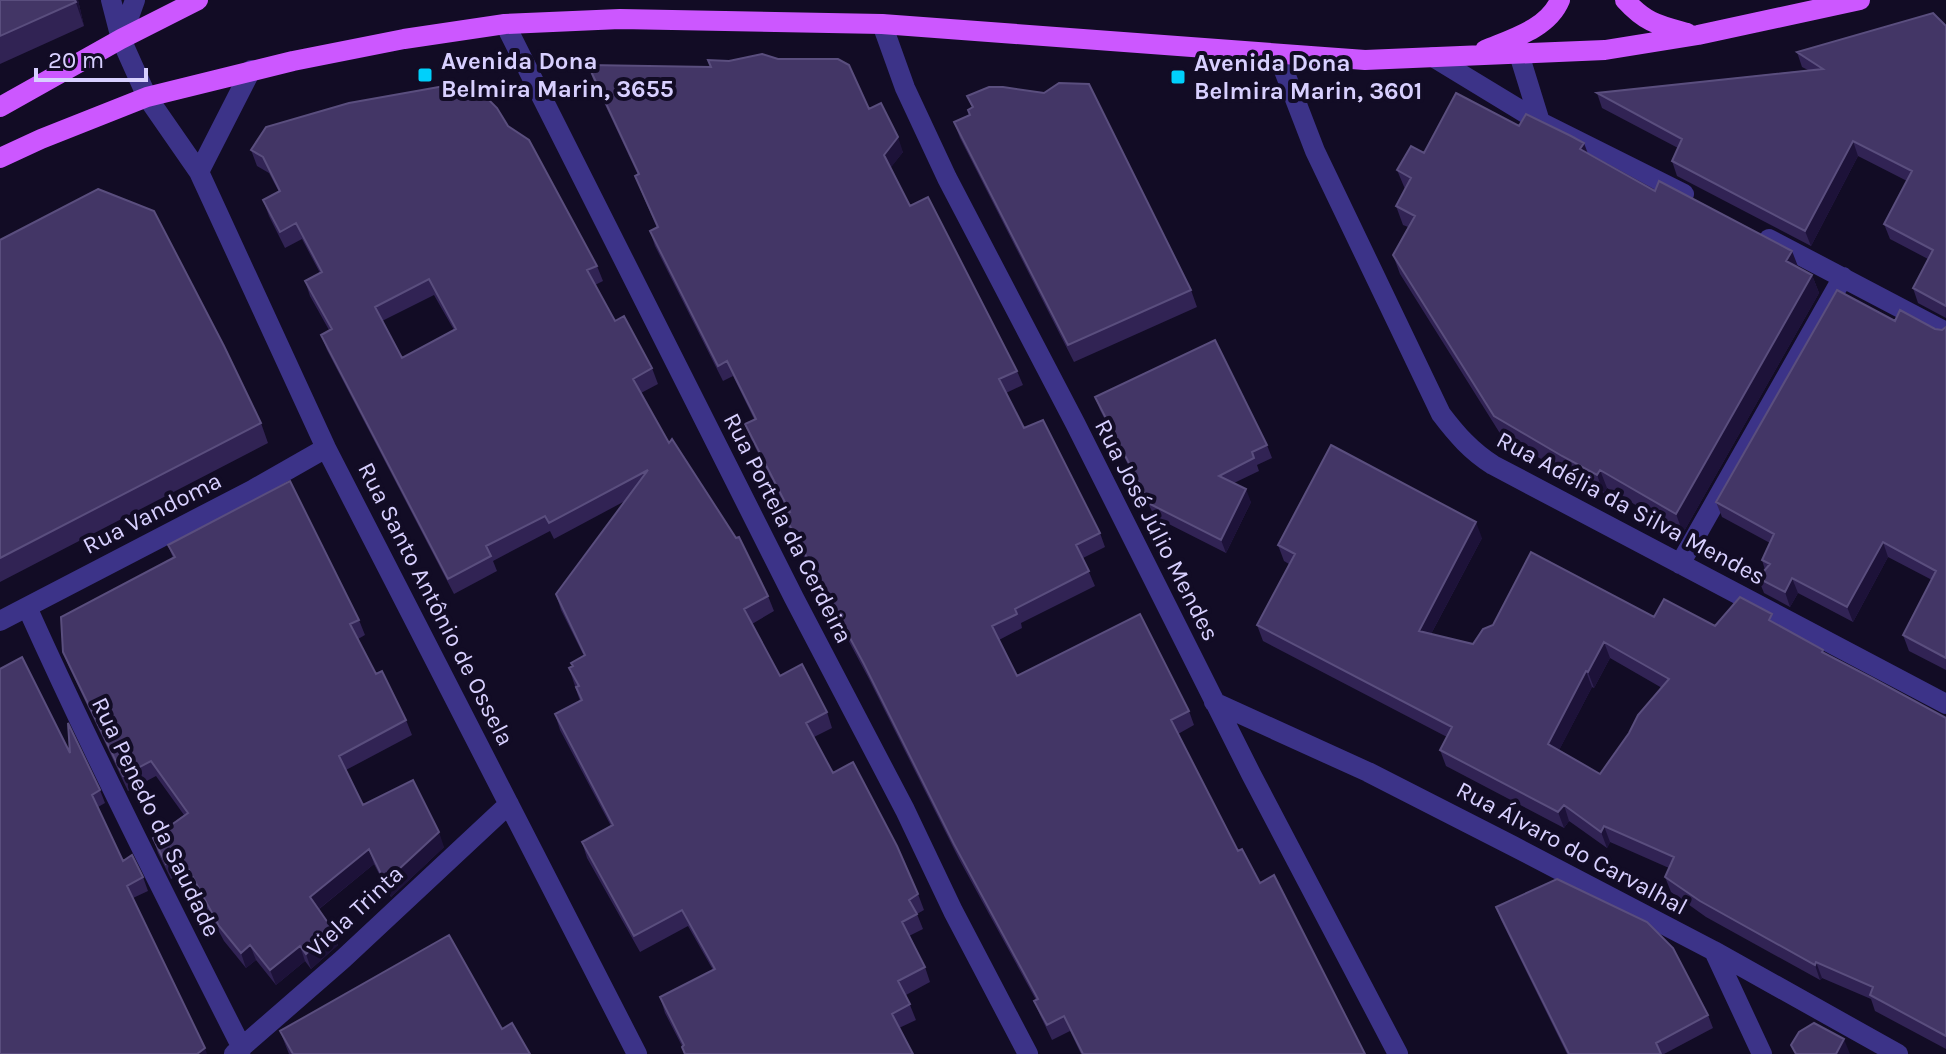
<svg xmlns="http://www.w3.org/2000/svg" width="1946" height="1054" font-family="Karla,sans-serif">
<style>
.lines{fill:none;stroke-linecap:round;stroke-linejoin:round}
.minor{stroke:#3c3388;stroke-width:20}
.major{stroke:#cc57ff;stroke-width:20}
.wall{fill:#312354;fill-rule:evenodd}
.shaded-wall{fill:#1d1239}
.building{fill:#433666;stroke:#5a4e7e;stroke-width:2;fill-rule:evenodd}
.poi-dot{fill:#00d0fb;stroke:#120c25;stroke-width:3}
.labels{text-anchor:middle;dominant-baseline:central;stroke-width:8;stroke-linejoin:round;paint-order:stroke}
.poi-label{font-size:24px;font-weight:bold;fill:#d8d0ff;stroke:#120c25;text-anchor:start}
.street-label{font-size:24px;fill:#d8d0ff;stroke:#120c25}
</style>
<rect width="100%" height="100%" fill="#120c25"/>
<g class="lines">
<!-- minor -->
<path class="minor" d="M111,0L121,39L147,97L199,172L326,448L637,1054
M505,24L794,598L905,810L953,911L1028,1054
M882,24L905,88L947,178L1075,423L1251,774L1398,1054
M121,39L135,0
M1519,54L1540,122
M1278,55L1315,151L1441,414C1457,435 1471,451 1493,465L1946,704
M1433,57L1540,122L1684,194
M199,172L251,70
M1769,239L1946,332
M1680,564L1843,277
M27,607C94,756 168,902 242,1048
M0,621L254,489L326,448
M1214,702L1368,772L1513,846L1714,951L1898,1054
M1714,951L1762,1054
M234,1054L343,959L509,804"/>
<!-- major -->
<path class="major" d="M1625,0C1646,23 1658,25 1687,33
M1485,50C1511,39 1548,29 1560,0
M0,107L121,39L198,0
M0,158L41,139L147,97L293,61L404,39L505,24L620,19L882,24L1365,60L1605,50L1698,35L1860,0"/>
</g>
<!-- wall -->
<path class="wall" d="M0,0H78L84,26L0,64Z
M1946,26V318L1918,303L1913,288L1928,259L1890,239L1884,224L1907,181L1858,156L1811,246L1677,176L1672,161L1678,148L1602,108L1597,93L1808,70L1802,67L1797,52Z
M588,65L869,109L903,152L890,168L910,206L1017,371L1023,385L1006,393L1024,428L1100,533L1105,547L1083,558L1095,586L1021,623L1022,628L999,640L1017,676L1189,711L1194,725L1178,734L1238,851L1260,883L1365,1054H1081L1070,1031L1052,1040L1040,1015L1034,1001L1036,1000L959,859L869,679L789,529L784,515L788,512L751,439L745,424L754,419L733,376L723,381L655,246L650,231L657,228L641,191L635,176L638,175L593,79Z
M967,96L1191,290L1197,307L1074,362L960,138L954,122L970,115L972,108Z
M1519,126L1588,153L1812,275L1819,293L1683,533L1607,488L1604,493L1568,475L1501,435L1400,274L1393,255L1408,227L1403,225L1396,206L1405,189L1397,170L1424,153Z
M251,150L597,266L603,281L595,285L615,321L652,368L658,384L641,393L669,443L768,596L774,611L752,624L780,676L827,712L832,728L814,737L833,773L918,894L924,910L917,914L923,929L909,936L925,967L930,982L906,995L916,1020L899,1028L913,1054H684L682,1046L665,1013L660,997L713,970L688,926L640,952L587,858L582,842L611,826L560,730L555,714L580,701L569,668L584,656L561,610L556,594L625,501L554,539L550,531L493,561L497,571L454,594L327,350L321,335L329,330L310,296L305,281L320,273L302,239L285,248L269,216L263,200L279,192L269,173L257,166ZM434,295L454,330L402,358L382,321Z
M0,240L261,423L268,443L0,582Z
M1895,321L1942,330L1946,327V670L1909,651L1903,635L1932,580L1888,557L1853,622L1798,593L1790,607L1764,593L1758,578L1765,570L1762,560L1770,543L1722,517L1716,502Z
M1095,397L1267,445L1272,458L1257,465L1259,471L1234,483L1251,502L1226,553L1155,517L1100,410Z
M1482,538L1431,634L1473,644L1654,617L1715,626L1775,624L1824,653L1946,718V1049L1875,1011L1871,999L1822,978L1820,980L1706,917L1671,892L1665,877L1669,868L1610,842L1607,848L1569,821L1564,828L1446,766L1440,750L1447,737L1263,641L1257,625L1289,564L1284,561L1278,545ZM1610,658L1662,688L1600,774L1559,750L1592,687L1594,688Z
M168,545L359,620L365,635L358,639L376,674L406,720L412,735L346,770L363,805L444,847L391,897L374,864L318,910L333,930L338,945L311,969L305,961L276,985L256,960L246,968L224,941L187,872L183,876L182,873L171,879L158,853L153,838L184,815L156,776L128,791L69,667L63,652L173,558Z
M70,753L100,790L105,803L98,807L123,861L143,877L148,891L133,898L0,1054Z
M1496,907L1708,1015L1713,1028L1664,1054H1567L1501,920Z
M502,1029L530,1054H289L280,1031Z"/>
<!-- shaded-wall -->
<path class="shaded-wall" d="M75,0H78L84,26Z
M898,137L903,152L889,170L884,155Z
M1853,141L1858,156L1811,246L1805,231Z
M1584,143L1591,162L1580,149Z
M1792,251L1799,269L1786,261Z
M1812,275L1819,293L1683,533L1676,514Z
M1600,470L1607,488L1604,493L1597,475Z
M1246,489L1251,502L1226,553L1221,540Z
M1476,522L1482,538L1424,647L1419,631Z
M1883,542L1888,557L1853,622L1847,607Z
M1792,578L1798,593L1790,607L1785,592Z
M1604,642L1610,658L1594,688L1588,672Z
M1586,671L1592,687L1554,760L1548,744Z
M1564,805L1569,821L1564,828L1558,812Z
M1604,826L1610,842L1607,848L1601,832Z
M439,832L444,847L391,897L385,882Z
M369,849L374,864L315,912L310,897Z
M182,857L187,872L183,876L178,860Z
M333,930L338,945L311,969L306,954Z
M250,945L256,960L246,968L241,953Z
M300,946L305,961L276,985L270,970Z
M1816,962L1822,978L1820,980L1815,965Z
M1844,1039L1850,1054H1836Z
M205,1048L207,1054H197Z"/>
<!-- building -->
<path class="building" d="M0,0H75L76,2L0,36Z
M1933,13L1946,26V306L1913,288L1933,250L1884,224L1912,171L1853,141L1805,231L1672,161L1682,139L1597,93L1823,69L1797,52Z
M762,54L778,59H838L849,65L869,109L881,103L898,137L884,155L910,206L928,197L1017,371L999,379L1024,428L1043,420L1100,533L1076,545L1089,571L1015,609L1017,614L992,626L1017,676L1140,614L1189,711L1171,720L1238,851L1242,849L1260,883L1274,875L1365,1054H1083L1064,1016L1047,1025L1034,1001L1038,999L954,844L864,664L784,515L790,512L745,424L756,419L727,361L718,366L650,231L658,227L635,176L639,174L588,65L711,67L708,60L729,61Z
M1059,83L1089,84L1191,290L1068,345L954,122L970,115L968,110L973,107L967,96L989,87H1003L1044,93Z
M450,85L476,87L497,108L508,126L529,140L597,266L587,270L615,321L624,316L652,368L633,379L669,443L672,439L736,538L739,537L768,596L744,609L780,676L802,664L827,712L806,723L833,773L853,762L897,846L918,894L909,900L917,914L902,922L925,967L898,981L910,1004L892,1014L913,1054H685L682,1047L684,1045L660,997L715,969L682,910L634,936L582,842L613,825L555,714L582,700L576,687L579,686L569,668L573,666L571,663L585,655L556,594L648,470L549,523L545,516L486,546L491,556L448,579L321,335L332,329L305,281L322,272L296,223L280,232L263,200L280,191L263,157L251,150L266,127L349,103ZM429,279L456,329L402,358L375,307Z
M1456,93L1519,126L1526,114L1571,136L1584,143L1580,149L1655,191L1659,181L1792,251L1786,261L1812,275L1676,514L1600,470L1597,475L1562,456L1494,416L1393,255L1415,216L1396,206L1411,178L1397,170L1411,146L1424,153Z
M98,189L154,211L224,346L261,423L0,558V240Z
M1837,290L1895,321L1900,310L1935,329L1942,330L1946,327V658L1903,635L1936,571L1883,542L1847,607L1792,578L1785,592L1758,578L1770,564L1762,560L1774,534L1716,502Z
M1215,340L1267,445L1252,452L1254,458L1219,476L1246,489L1221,540L1150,504L1095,397Z
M1331,445L1476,522L1419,631L1473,644L1483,629L1493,625L1531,552L1654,617L1664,599L1715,626L1740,597L1772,614L1769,620L1823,650L1822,652L1872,678L1946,718V1036L1870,995L1873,987L1816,962L1815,965L1700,901L1665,877L1674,857L1604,826L1601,832L1564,805L1558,812L1440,750L1452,727L1257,625L1295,554L1278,545ZM1604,642L1669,679L1638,715L1629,733L1600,774L1548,744L1586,671L1588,672Z
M290,481L359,620L350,624L376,674L382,671L406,720L339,756L363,805L413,780L439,832L385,882L369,849L310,897L333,930L306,954L300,946L270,970L250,945L241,953L219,926L182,857L178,860L176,858L166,864L153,838L188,813L151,761L123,776L63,652L61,617L175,557L168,545Z
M22,657L70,753L68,723L100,790L92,795L123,861L132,855L143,877L127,886L205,1048L197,1054H0V669Z
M1557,879L1647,922L1673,948L1708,1015L1656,1043L1661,1054H1569L1496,907Z
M449,935L502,1029L512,1023L530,1054H293L280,1031Z
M1814,1023L1844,1039L1836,1054H1796L1791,1045L1799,1032Z"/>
<!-- markers -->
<g class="poi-dot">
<rect x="417" y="67" width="16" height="16" rx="4"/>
<rect x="1170" y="69" width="16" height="16" rx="4"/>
</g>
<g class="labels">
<!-- poi labels -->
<g class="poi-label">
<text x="441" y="61">Avenida Dona<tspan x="441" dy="28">Belmira Marin, 3655</tspan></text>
<text x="1194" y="63">Avenida Dona<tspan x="1194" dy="28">Belmira Marin, 3601</tspan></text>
</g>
<!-- street labels -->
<g class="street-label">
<text transform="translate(1631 508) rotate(28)">Rua Adélia da Silva Mendes</text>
<text transform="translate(152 513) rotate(-27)">Rua Vandoma</text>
<text transform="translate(788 528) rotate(63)">Rua Portela da Cerdeira</text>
<text transform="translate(1157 530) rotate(63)">Rua José Júlio Mendes</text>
<text transform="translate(436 604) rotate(63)">Rua Santo Antônio de Ossela</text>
<text transform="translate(156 817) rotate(64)">Rua Penedo da Saudade</text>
<text transform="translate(1572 848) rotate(28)">Rua Álvaro do Carvalhal</text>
<text transform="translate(355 911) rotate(-43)">Viela Trinta</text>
</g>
</g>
<!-- scale -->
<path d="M36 68v12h110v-12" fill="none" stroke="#d8d0ff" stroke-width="4"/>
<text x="48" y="68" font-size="24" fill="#d8d0ff" stroke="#120c25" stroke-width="6" paint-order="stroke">20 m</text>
</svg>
